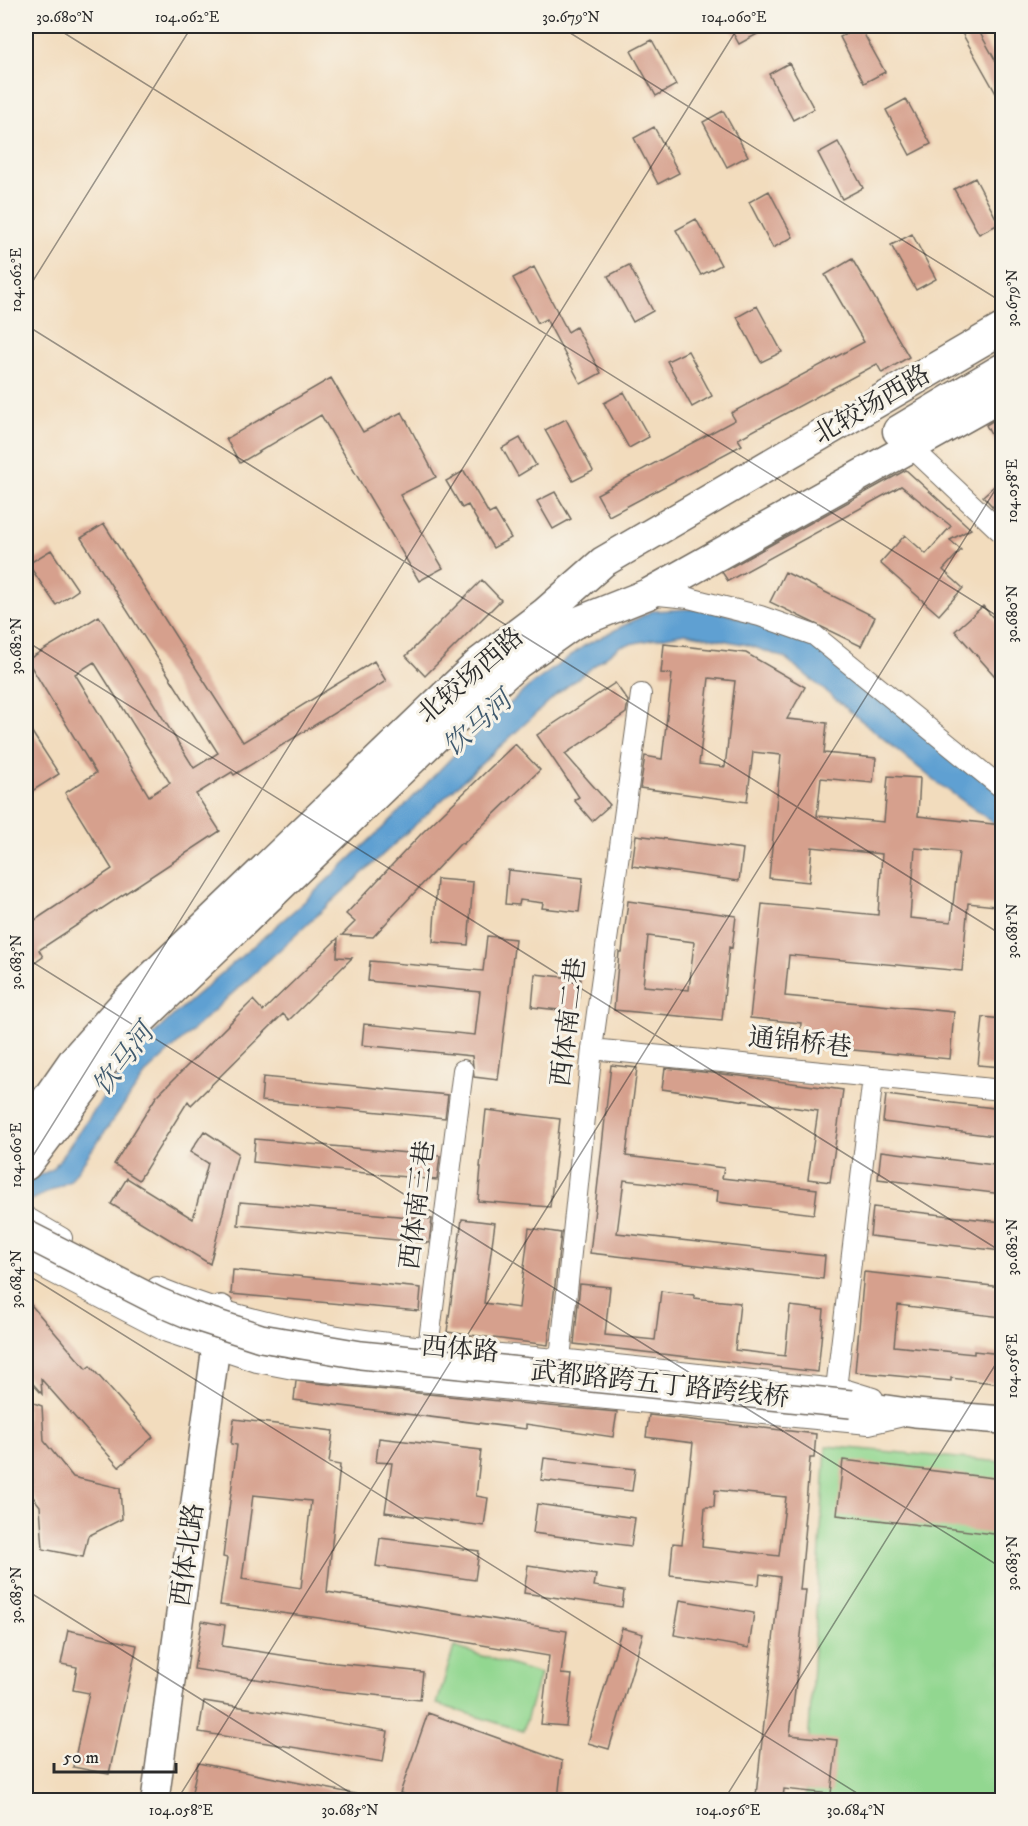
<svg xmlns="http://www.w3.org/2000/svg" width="1028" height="1826" font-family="'IM FELL DW Pica','Noto Serif SC',serif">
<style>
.green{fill:#92d790;stroke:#5e815e;stroke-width:1.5}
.water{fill:#5fa0d2;stroke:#45667e;stroke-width:1.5}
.building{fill:#d6a08d;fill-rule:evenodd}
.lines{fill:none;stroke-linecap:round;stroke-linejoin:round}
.street-casing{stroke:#71695e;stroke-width:22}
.secondary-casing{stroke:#71695e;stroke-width:30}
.primary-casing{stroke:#71695e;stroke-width:33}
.street{stroke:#fff;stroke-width:20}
.secondary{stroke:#fff;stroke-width:27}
.primary{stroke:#fff;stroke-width:30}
.secondary-bridge-casing{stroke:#71695e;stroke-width:30;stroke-linecap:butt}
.secondary-bridge{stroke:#fff;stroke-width:27}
.ticks{fill:none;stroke:#2b2b2b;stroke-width:1.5;stroke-opacity:0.45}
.labels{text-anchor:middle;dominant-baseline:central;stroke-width:6;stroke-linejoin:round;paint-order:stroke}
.street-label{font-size:26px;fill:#2b2b2b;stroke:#f7f3e8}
.water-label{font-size:27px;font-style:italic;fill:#405a6e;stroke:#f7f3e8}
.neatline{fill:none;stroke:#2b2b2b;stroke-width:2}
.ticks-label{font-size:15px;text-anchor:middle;fill:#2b2b2b}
</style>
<rect width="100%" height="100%" fill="#f7f3e8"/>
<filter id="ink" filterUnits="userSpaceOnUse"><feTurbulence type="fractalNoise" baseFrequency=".0167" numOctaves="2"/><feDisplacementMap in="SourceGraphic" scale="12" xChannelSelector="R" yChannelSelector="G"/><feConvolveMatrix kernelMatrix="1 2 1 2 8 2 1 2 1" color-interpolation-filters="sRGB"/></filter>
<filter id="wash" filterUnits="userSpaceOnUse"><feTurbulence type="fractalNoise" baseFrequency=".008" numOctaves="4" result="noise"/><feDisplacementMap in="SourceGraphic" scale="24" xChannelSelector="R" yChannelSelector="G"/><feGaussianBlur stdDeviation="1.35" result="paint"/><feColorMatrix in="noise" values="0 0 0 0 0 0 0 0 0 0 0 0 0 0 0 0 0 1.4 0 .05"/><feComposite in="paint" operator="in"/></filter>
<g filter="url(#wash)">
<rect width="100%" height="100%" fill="#f2dcbd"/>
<!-- green -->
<path class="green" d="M826,1446L1002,1462V1800H805Z
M454,1647L540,1674L523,1731L437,1704Z"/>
<!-- water -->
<path class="water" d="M707,608L817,642L1002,795V829L935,781L785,658L748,645L685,633L620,646L556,695L147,1072L70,1181L26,1203V1182L53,1169L137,1050L176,1013L305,901L393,818L456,753L527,688L584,646L652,611Z"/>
<g id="blocks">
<!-- building -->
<path class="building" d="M729,26H772L739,44Z
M958,26H976L1002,72V104Z
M860,27L885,72L864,83L840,37Z
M652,40L676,85L656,96L631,51Z
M789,63L814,109L793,120L769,74Z
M906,99L931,144L910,155L886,110Z
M723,111L748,156L727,167L703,122Z
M654,127L679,173L658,184L634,138Z
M838,142L863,188L842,199L818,153Z
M975,178L999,224L979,234L954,189Z
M769,191L793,237L773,248L749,202Z
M696,219L721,265L701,275L676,230Z
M912,234L936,279L916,290L891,245Z
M852,259L909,357L882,373L877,364L738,439L742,445L609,516L597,494L735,420L731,413L864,342L825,275Z
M629,265L653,311L633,322L608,276Z
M534,267L568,332L576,327L601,373L581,384L546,319L538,323L513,278Z
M757,306L782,352L761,362L737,317Z
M688,351L712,396L692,407L667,361Z
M331,378L363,432L402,412L436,477L400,495L443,568L419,581L321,415L240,463L226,439Z
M624,392L649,437L629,448L604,403Z
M1002,415V456L986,425Z
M566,419L593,471L573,481L545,430Z
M520,438L536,465L518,476L502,448Z
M906,470L971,529L950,540L961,550L943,570L963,588L939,615L880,563L905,535L926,554L951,526L901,486L728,581L722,572Z
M464,471L489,514L495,511L511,538L493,548L468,505L462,508L446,481Z
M1002,479V517L983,496Z
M555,492L571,519L553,529L537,501Z
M104,524L243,742L374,661L386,681L234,775L232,772L196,794L220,831L39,950L43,957L26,969V926L112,869L65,793L96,773L27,660L99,616L194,768L218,753L81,538ZM94,662L170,783L149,796L75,674Z
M51,550L78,590L56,605L28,564Z
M785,572L875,617L861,646L770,602Z
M482,580L501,600L425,676L406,656Z
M983,606L1002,628V684L955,631Z
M664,644L746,653L805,687L787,719L827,723L824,753L876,758L873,783L821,778L817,816L884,822L888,776L920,778L918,816L1002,825L995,906L968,903L962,971L789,955L785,996L954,1012L950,1059L799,1045L801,1023L750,1018L762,904L878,915L882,854L812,847L809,882L769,878L781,755L753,752L747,802L640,788L645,756L662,759L672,674L661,673ZM709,678L735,681L725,767L699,764ZM915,848L959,852L951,922L910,918Z
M615,683L628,701L626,713L565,754L610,805L592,821L574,800L579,797L537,735Z
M26,723L59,774L26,795Z
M515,744L540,770L463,844L461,843L373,937L342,935L355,922L346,914L422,833Z
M636,835L743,849L739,881L632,866Z
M508,870L583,878L579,912L542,908L543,903L520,900L519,905L505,904Z
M437,879L473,882L468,945L433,942Z
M628,901L736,916L732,948L729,947L722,1020L614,1010L619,952H622ZM648,936L694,942L689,990L643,986Z
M487,936L515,939L498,1080L474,1077L472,1056L362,1045L364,1024L475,1035L480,992L368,981L370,961L483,971Z
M338,938L337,957L352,958L289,1020L283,1014L191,1105L188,1101L139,1180L114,1164L156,1097L253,1000L263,1011Z
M535,974L581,979L577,1012L532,1007Z
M983,1017L1002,1019V1067L978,1065Z
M611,1065L637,1068L626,1156L724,1168L722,1178L817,1189L814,1214L717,1202L718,1191L624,1180L617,1233L825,1256L823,1279L590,1253Z
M665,1068L740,1076L843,1090L830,1182L808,1179L818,1111L662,1089Z
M263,1077L448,1095L445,1118L261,1101Z
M886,1095L1002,1109V1137L883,1122Z
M486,1110L560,1119L550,1207L478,1201L481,1167H480Z
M204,1131L238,1153L210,1264L111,1204L127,1178L193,1219L208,1163L190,1152Z
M255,1139L440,1156L437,1180L253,1162Z
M881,1151L1002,1166V1194L878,1179Z
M240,1202L432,1219L429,1243L238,1225Z
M873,1207L1002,1222V1251L870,1236Z
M462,1219L495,1223L484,1303L519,1308L529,1228L561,1233L548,1345L447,1332Z
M233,1270L421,1288L419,1311L231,1294Z
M864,1272L1002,1287V1317L898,1305L894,1346L974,1354V1351L1002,1354V1384L951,1378V1381L855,1372Z
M580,1284L610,1287L605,1335L655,1340L661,1291L694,1295V1298L740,1303L735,1350L785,1356L790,1306L824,1310L818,1372L574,1344Z
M26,1299L86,1369L90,1366L153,1437L119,1467L41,1379L42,1394L26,1376Z
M296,1381L549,1406L617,1412L613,1437L526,1424V1429L294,1400Z
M26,1400L42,1406L44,1441L73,1477L120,1488L122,1519L88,1536L83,1557L43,1549L40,1506L26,1488Z
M649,1415L816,1434L814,1458H810L804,1525H806L800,1590H806L790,1735L837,1740L831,1794L784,1789L783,1798L756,1795L780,1577L760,1574L759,1585L670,1575L673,1543L682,1544L693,1443L646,1437ZM715,1490L786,1497L779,1556L702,1547L705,1507H714Z
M234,1419L333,1431L329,1463L340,1465L327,1592L567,1631L561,1674L572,1675L566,1726L541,1724L549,1656L319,1618L220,1605L227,1558L223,1557L237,1445L231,1444ZM253,1495L311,1501L301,1588L242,1579Z
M379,1438L481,1450L476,1496L488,1498L484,1526L385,1512L392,1463L376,1462Z
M544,1458L635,1469L632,1491L541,1480Z
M843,1460L1002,1479V1535L837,1515Z
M537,1504L635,1518L631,1546L533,1533Z
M380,1538L479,1551L475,1580L376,1566Z
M528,1565L596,1575L594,1586L624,1591L622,1607L524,1593Z
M680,1600L754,1613L749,1648L674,1635Z
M202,1621L225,1625L222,1646L326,1662L423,1672L420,1700L318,1689L194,1669Z
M622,1628L643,1634L609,1749L588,1743Z
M68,1630L137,1645L109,1774L73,1767L89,1693L73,1690L77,1667L61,1664Z
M204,1701L388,1731L383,1762L199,1732Z
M428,1713L562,1761L558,1800H421L400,1793Z
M198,1763L356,1794L355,1800H212L191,1797Z"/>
</g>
</g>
<g filter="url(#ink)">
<use href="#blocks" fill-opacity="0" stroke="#71695e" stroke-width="1.5"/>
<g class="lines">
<!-- street casing -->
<g class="street-casing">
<path id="street" d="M911,447L1002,533
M648,594L689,598L760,616L814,635L1002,788
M592,1049L1002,1090
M26,1217L62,1238
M26,1259L167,1332L257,1362L293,1369L869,1424L903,1416
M157,1287C287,1341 420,1346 558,1359C654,1368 751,1381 847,1390L873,1398
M428,1348L463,1070
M560,1359L592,1049L641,694
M836,1389L873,1077"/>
</g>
<!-- secondary casing -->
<g class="secondary-casing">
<path id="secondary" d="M851,1404L915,1413L1002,1420
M155,1800L221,1309"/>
</g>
<!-- primary casing -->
<g class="primary-casing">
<path id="primary" d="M898,431L1002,369
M26,1129L74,1060L125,1003L480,662L545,613L603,562L1002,329
M26,1165L122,1038L446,727L518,663L573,624L648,594L1002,396"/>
</g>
<!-- street -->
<use href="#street" class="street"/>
<!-- secondary -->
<use href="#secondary" class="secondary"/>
<!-- primary -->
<use href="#primary" class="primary"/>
<!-- secondary-bridge casing -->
<g class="secondary-bridge-casing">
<path id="secondary-bridge" d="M26,1234L157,1301L190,1315L261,1338L361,1355L851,1404"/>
</g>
<!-- secondary-bridge -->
<use href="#secondary-bridge" class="secondary-bridge"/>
</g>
</g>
<!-- ticks -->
<path class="ticks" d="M53,26L1002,619M559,26L1002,302M26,292L192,26M26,325L1002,935M26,641L1002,1252M26,958L1002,1568M26,1167L739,26M26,1274L868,1800M26,1590L362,1800M177,1800L1002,479M724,1800L1002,1354"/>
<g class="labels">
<!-- street labels -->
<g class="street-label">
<text transform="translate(872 405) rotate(-30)">北较场西路</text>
<text transform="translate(471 676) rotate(-41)">北较场西路</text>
<text transform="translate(569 1022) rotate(-83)">西体南二巷</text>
<text transform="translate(800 1043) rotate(6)">通锦桥巷</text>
<text transform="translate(418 1205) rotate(-83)">西体南三巷</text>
<text transform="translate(460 1350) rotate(5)">西体路</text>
<text transform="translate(660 1385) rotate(6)">武都路跨五丁路跨线桥</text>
<text transform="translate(188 1555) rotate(-82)">西体北路</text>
</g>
<!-- water labels -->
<g class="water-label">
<text transform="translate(478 724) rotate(-42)">饮马河</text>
<text transform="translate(124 1060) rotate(-53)">饮马河</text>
</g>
</g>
<!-- margin -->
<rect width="1028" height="1826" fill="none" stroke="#f7f3e8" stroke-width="66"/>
<!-- scale -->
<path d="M54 1763v9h122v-9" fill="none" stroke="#2b2b2b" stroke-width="3"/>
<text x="63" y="1763" font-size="18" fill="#2b2b2b" stroke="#f7f3e8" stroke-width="4.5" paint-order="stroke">50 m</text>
<rect x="33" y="33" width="962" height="1760" class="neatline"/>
<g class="ticks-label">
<text x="65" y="22">30.680°N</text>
<text x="187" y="22">104.062°E</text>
<text x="571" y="22">30.679°N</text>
<text x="734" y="22">104.060°E</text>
<text transform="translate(16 280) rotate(-90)" y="5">104.062°E</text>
<text transform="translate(1012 298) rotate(-90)" y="5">30.679°N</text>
<text transform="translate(1012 491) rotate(-90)" y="5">104.058°E</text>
<text transform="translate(1012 614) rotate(-90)" y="5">30.680°N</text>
<text transform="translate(16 646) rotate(-90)" y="5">30.682°N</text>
<text transform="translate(1012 931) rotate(-90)" y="5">30.681°N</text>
<text transform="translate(16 962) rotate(-90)" y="5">30.683°N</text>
<text transform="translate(16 1155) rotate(-90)" y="5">104.060°E</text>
<text transform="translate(1012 1247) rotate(-90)" y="5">30.682°N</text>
<text transform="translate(16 1279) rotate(-90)" y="5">30.684°N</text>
<text transform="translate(1012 1366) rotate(-90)" y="5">104.056°E</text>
<text transform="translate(1012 1563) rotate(-90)" y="5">30.683°N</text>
<text transform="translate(16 1595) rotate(-90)" y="5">30.685°N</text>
<text x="181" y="1815">104.058°E</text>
<text x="350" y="1815">30.685°N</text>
<text x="728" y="1815">104.056°E</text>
<text x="856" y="1815">30.684°N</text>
</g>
</svg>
